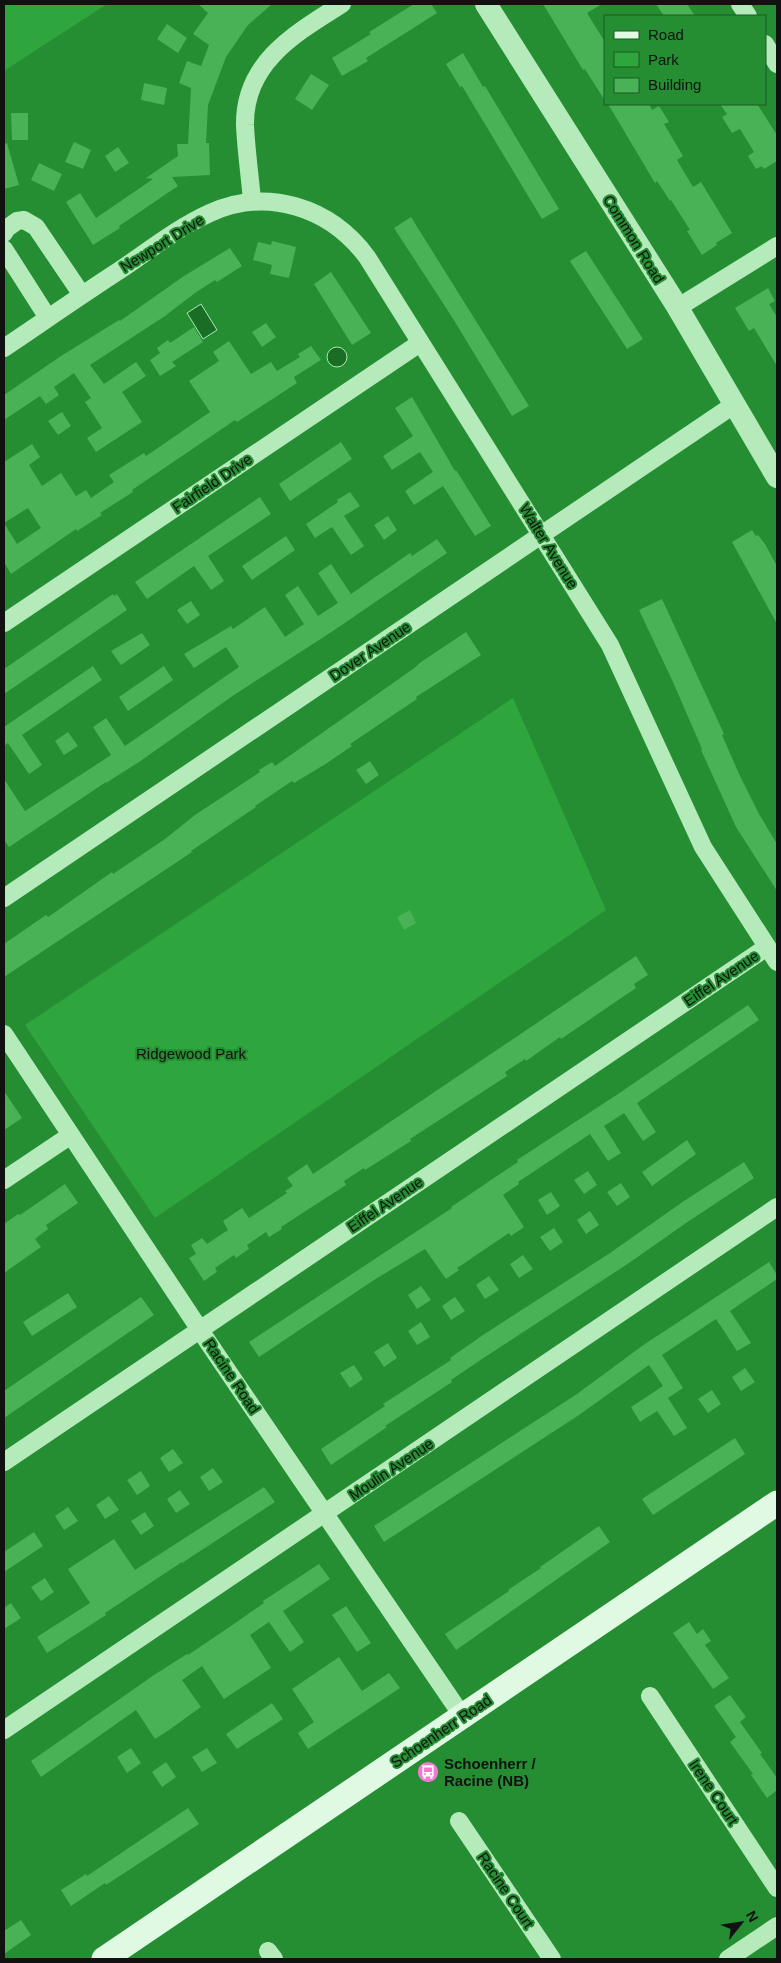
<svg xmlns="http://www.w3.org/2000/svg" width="781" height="1963" font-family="Arial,sans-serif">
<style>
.green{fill:#2fa53d}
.water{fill:#1a6d25;stroke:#a9ebb0}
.building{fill:#49b256;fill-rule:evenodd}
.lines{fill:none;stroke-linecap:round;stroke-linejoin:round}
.minor{stroke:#b5ebbb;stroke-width:18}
.tertiary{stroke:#b5ebbb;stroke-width:22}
.secondary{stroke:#e0f9e3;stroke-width:25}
.labels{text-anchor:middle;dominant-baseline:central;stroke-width:4;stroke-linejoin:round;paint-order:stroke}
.street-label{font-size:15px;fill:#111;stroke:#258d32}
.park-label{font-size:15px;fill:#111;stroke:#258d32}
.poi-label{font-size:15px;font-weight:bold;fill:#111;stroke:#258d32;text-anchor:start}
</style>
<rect width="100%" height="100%" fill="#258d32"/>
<!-- green -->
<path class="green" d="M4,4H107L4,71Z
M513,698L606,910L155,1218L25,1025Z"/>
<!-- water -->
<path class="water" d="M201,304L217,330L203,339L187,313Z
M327 357a10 10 0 1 1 20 0a10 10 0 1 1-20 0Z"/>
<!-- building -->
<path class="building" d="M198,4H272L248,25L226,57L208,105L206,143H209L210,175L172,177L178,186L119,226L120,228L93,245L66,202L80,193L96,218L153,179L146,178L178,156L177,144H188L191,88L179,83L187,61L201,66L209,45L193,34L208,13Z
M414,4H431L437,13L366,58L368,61L342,76L332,58L371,34L369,32Z
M543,4H602L587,13L605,42V101L585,69L583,70Z
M656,4H687L695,16H664Z
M167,24L187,38L178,53L157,39Z
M463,53L483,87L485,86L559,209L542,219L462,86L460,87L446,64Z
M311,74L329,85L312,110L295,99Z
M144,83L167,88L164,105L141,100Z
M608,104H649L652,110L659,106L669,122L664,124L683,156L677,160L693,187L701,182L732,233L716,243L717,245L702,255L687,231L690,230L671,200L670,201L657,181L655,183Z
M720,104H757L777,135V161L764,169L762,166L756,169L748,156L754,152L740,129L732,133L722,117L727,114Z
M11,113H28V140H12Z
M74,142L91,150L83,169L65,162Z
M7,143L19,185L4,189V144Z
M118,147L129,163L115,172L105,156Z
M39,163L62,174L54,191L31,180Z
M411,217L529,406L512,416L452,317L394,228Z
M272,241L296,247L289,278L270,274L272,265L253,260L258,242L271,245Z
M230,248L242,266L217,282L215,280L195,293L165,316L90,365L104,384L136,362L146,376L122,392L142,422L96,452L87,438L102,428L85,402L91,398L74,373L54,387L59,395L46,404L40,396L4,420V395L61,356L119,320L120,321L184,276Z
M586,251L643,339L627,349L570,261Z
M331,272L371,333L352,345L314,284Z
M768,288L775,301L769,304L777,317V366L754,328L749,331L735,308Z
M266,323L276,337L262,347L252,332Z
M194,327L203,342L172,362L176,366L160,376L150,360L160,353L157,348L168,340L170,343Z
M229,341L251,374L271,362L277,371L300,357L298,354L311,346L321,360L294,377L297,383L237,422L235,420L132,490L133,492L100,513L102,515L77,531L76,529L11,574L4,562V462L32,444L40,457L29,465L42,486L61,473L76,496L86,490L91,498L114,482L109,475L144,453L146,456L152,452L210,412L189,381L219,361L213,352ZM28,508L41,528L17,544L4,523Z
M412,397L455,471L456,470L491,526L475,536L443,486L414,505L405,491L433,472L420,452L392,470L383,456L413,436L395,408Z
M62,412L71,426L58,435L48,421Z
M341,442L352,459L290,501L279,484Z
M350,492L360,506L344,516L364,546L351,555L332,527L315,538L306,524L338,502L337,500Z
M260,497L271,514L208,556L224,581L211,590L194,566L147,599L135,582Z
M388,516L397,530L384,540L374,525Z
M752,530L756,536L758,535L765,544L777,566V624L732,542Z
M286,536L295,550L252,580L242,566Z
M437,539L447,553L333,631L234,695L139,762L106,783V782L9,847L4,840V779L25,811L111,755L93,727L106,718L125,746L239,667L226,647L194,668L184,654L231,626L233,629L265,607L285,637L304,624L285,595L298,586L318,616L338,603L318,573L331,564L351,594L410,553L412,556Z
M113,594L114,596L117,594L127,610L4,694V669Z
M662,599L724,734L722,735L740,776L759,814L777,844V891L736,827L701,750L702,749L673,682L639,610Z
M191,601L200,615L187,624L177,610Z
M466,632L481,655L416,697L417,699L350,744L352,746L327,763L294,783L292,781L255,806L256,807L191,851L192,852L4,977V944L46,915L48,917L112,872L113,874L165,839L195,815L260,772L259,770L272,762L275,766L413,669L421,662Z
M142,633L150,645L121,665L111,651Z
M93,666L102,680L22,735L42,765L29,774L8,743L4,746V727Z
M164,666L173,680L128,711L119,697Z
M68,732L78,746L64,755L55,741Z
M370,761L379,775L366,784L356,770Z
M410,910L416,923L404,930L397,917Z
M636,956L648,975L634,984L636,988L561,1039L560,1037L526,1061L525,1059L505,1072L507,1076L410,1139L411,1141L365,1170L364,1168L344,1181L346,1185L281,1227L282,1229L269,1237L266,1232L247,1245L249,1249L236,1258L234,1255L215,1268L217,1272L204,1281L189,1258L196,1254L191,1245L202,1238L207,1244L228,1230L223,1221L242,1208L249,1218L287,1193L285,1191L293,1186L287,1178L307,1164L313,1174Z
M748,1005L759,1020L637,1103L656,1132L643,1141L624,1113L604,1126L621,1153L608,1161L590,1134L518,1182L519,1184L503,1195L524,1227L511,1236L509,1233L457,1268L459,1270L446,1279L425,1249L374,1280L259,1357L249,1342L452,1208L451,1207L518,1162L517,1160L618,1094Z
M4,1091L22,1118L4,1130Z
M687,1140L696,1154L652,1186L642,1172Z
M744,1162L754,1178L686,1223L629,1263L485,1357L451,1380L452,1382L385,1426L387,1427L331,1465L321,1449L385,1406L383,1404L451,1360L450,1358L483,1335L610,1253L684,1201Z
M588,1171L597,1185L584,1194L574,1180Z
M621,1183L630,1197L617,1206L607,1192Z
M65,1184L78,1203L46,1225L48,1229L35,1239L41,1247L4,1273V1224L18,1214L20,1215Z
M551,1192L560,1206L547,1215L538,1200Z
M590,1211L599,1225L586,1234L577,1220Z
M554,1228L563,1242L550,1251L540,1237Z
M523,1255L533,1269L519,1278L510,1264Z
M769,1262L777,1275V1279L730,1311L751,1343L737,1351L716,1319L662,1355L683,1388L668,1398L687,1428L674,1436L657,1411L640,1422L631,1407L663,1386L649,1365L579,1415L384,1542L374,1526L577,1394L642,1346Z
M489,1276L499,1290L485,1299L476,1285Z
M421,1286L431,1300L417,1309L408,1295Z
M68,1293L77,1307L32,1336L23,1322Z
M141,1297L154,1315L4,1418V1391Z
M455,1297L465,1311L451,1320L442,1306Z
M421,1322L430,1337L417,1345L408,1331Z
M388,1343L397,1358L384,1367L374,1352Z
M354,1365L363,1379L350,1388L340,1373Z
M745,1368L755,1382L741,1391L732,1377Z
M712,1390L721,1404L708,1413L698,1399Z
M735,1438L745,1454L653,1515L642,1499Z
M173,1449L183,1463L169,1472L160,1458Z
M213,1468L223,1482L209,1491L200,1477Z
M141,1471L150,1486L137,1495L127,1480Z
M264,1487L275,1502L182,1563V1562L105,1613L106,1615L47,1653L37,1637L90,1603L68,1569L114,1539L135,1570Z
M180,1490L190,1504L176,1513L167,1499Z
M109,1496L119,1510L105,1519L96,1505Z
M68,1507L78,1521L64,1530L55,1516Z
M145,1512L154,1526L141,1535L131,1521Z
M599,1526L610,1542L456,1650L445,1634L509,1591L508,1590L541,1568L540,1567Z
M34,1532L43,1546L4,1572V1552Z
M319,1564L330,1579L283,1611L304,1642L290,1652L269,1622L250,1635L271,1668L224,1699L202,1666L182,1680L201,1707L169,1730L155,1739L136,1710L41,1777L31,1761L154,1675L187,1654L188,1655L231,1626L264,1603L263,1601Z
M45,1578L54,1592L41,1601L31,1587Z
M11,1603L21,1618L4,1629V1608Z
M346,1606L371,1643L357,1652L332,1615Z
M689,1622L697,1634L703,1629L711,1641L705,1645L729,1678L713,1689L673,1633Z
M339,1657L362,1691L389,1673L400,1688L308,1749L298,1733L314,1722L292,1689Z
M730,1695L746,1717L740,1722L762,1753L760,1754L777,1778V1790L767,1798L751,1775L753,1774L730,1742L736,1737L714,1706Z
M272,1703L283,1719L237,1749L226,1734Z
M131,1748L141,1763L127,1773L117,1757Z
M207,1748L217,1763L202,1772L192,1757Z
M166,1762L176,1777L162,1787L152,1772Z
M188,1808L199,1824L106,1885L105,1883L71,1906L61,1890L86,1874L87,1876Z
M21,1920L31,1935L4,1954V1931Z"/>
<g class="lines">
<!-- minor -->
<path class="minor" d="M740,4L748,16
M765,44L777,64
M252,201C250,176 246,150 245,125C244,62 296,33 342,4
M4,233L6,229L17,221L24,220L36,227L82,295
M4,249L48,318
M677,308L777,246
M4,348C44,321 83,294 123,268C151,249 179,227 210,213C267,187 330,207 367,257L610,645L703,847L777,962
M4,623L420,343
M4,898L735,404
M4,1034L210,1345L463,1717
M4,1180L71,1135
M4,1462L767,947
M650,1696L777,1888
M4,1730L777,1207
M459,1821L552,1959
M268,1951L274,1959
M728,1959L777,1926"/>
<!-- tertiary -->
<path class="tertiary" d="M486,4L675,303L777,477"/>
<!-- secondary -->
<path class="secondary" d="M104,1959L777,1503"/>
</g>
<!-- icons -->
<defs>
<g id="bus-disc" transform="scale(1.125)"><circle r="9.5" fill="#f579d3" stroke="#258d32"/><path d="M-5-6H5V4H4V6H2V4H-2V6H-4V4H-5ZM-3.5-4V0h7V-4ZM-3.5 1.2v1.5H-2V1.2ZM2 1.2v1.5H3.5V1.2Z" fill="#fff"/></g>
</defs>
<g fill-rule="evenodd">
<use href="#bus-disc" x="428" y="1772"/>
</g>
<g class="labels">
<!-- street labels -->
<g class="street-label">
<text transform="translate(634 239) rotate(58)">Common Road</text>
<text transform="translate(162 243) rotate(-32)">Newport Drive</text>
<text transform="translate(212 483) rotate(-34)">Fairfield Drive</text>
<text transform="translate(549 546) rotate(58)">Walter Avenue</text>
<text transform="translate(370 651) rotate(-34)">Dover Avenue</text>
<text transform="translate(721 978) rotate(-34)">Eiffel Avenue</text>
<text transform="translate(385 1204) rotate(-34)">Eiffel Avenue</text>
<text transform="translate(232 1376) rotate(56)">Racine Road</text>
<text transform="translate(391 1469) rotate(-34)">Moulin Avenue</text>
<text transform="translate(441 1731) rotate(-34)">Schoenherr Road</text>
<text transform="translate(714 1792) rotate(56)">Irene Court</text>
<text transform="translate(506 1890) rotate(56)">Racine Court</text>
</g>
<!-- park labels -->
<g class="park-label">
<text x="191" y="1053">Ridgewood Park</text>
</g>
<!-- poi labels -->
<g class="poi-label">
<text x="444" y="1763">Schoenherr /<tspan x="444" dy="17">Racine (NB)</tspan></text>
</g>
</g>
<!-- border -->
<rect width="781" height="1963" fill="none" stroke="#111111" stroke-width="10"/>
<!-- legend -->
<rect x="604" y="15" width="162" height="90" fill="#258d32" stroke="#1d5b25"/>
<rect x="614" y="31" width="25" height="8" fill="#e0f9e3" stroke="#1d5b25"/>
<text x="648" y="40" font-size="15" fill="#111111">Road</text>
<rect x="614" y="52" width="25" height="15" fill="#2fa53d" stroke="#1d5b25"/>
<text x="648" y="65" font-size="15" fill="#111111">Park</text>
<rect x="614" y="78" width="25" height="15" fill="#49b256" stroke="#1d5b25"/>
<text x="648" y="90" font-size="15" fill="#111111">Building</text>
<!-- north arrow -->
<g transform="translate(741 1923) rotate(60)" stroke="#258d32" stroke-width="4" paint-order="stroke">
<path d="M0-4L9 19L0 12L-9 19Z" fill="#111111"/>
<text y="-8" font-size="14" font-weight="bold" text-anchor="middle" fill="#111111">N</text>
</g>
</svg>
